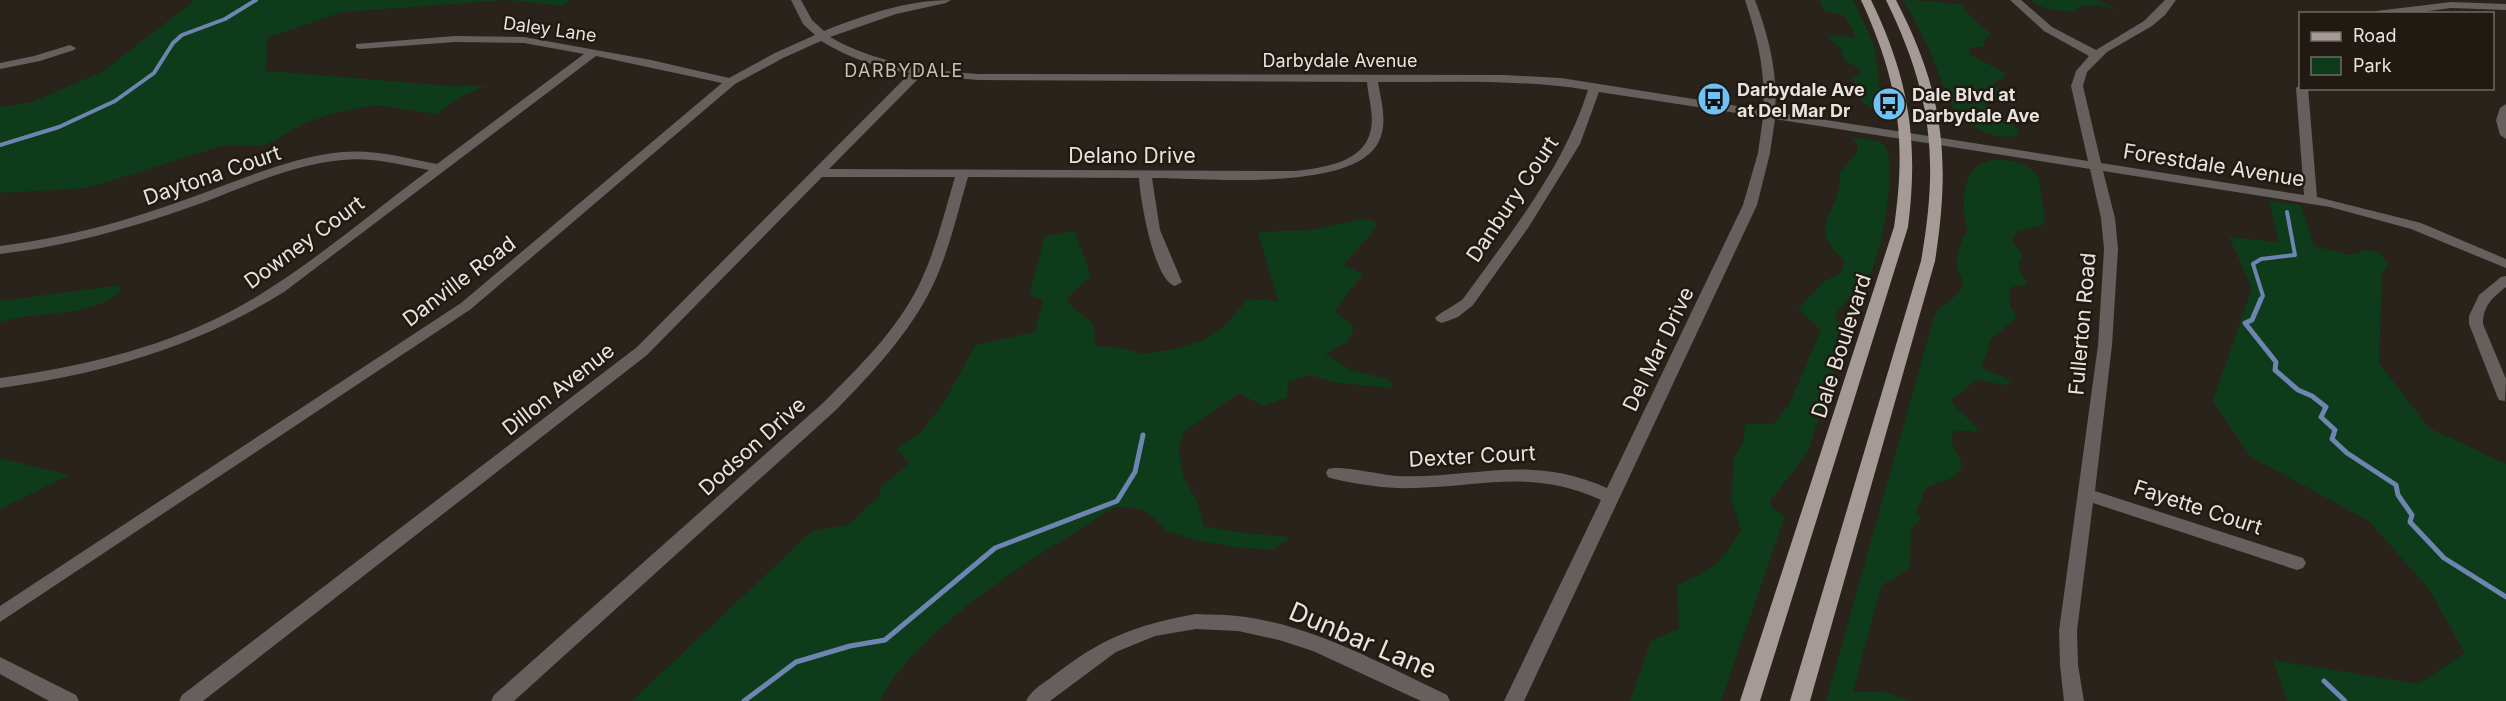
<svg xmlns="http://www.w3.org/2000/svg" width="2506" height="701" font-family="Inter,sans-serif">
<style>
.green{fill:#0e3b19}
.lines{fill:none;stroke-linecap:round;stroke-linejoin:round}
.stream-far1{stroke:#6e84b1;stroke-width:4}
.stream{stroke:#6e84b1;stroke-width:5}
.minor{fill:#655f5d;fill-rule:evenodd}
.major{fill:#a69a96;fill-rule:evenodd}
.labels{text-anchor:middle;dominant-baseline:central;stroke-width:5;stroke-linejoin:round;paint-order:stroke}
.far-street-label{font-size:18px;fill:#e8e3de;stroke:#201a12}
.far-neighbourhood-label{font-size:18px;letter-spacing:1.5px;fill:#c9c0b5;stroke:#201a12}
.far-poi-label{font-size:18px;font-weight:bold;fill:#e8e3de;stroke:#201a12;text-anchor:start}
.street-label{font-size:21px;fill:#e8e3de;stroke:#201a12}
.near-street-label{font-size:26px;fill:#e8e3de;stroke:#201a12}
</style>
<rect width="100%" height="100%" fill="#2a231b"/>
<!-- green -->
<path class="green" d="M195,0H570L564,6L507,0L342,12L267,38L266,71L452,86L487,85L460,97L436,114L376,105L334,113L303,124L264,146H222L87,188L0,193V107L32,102L102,72Z
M1819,0H1853L1874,45L1883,109C1859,110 1860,96 1852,78L1861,75L1859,68L1845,61L1841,49L1827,36L1856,37L1845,16L1824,11Z
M1904,0C1925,0 1944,3 1965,5L1962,8C1973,16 1981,28 1992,34L1985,38L1984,46L1969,48V54L2005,73L2004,78L1996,81L1994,85L2006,96L1986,104C1994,117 2012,119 2019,132L2017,136C1994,140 1967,128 1953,109L1929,49Z
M2031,0H2098L2119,10C2104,7 2085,0 2074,11C2059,12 2042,10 2031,0Z
M1852,138C1861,139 1876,139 1883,144C1900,156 1881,257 1870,273C1861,287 1848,299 1837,312L1835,320L1847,327L1808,452L1770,501L1772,508L1785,516L1721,701H1630L1651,641L1679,629L1677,585C1712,570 1721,563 1741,530L1731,499L1734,457L1743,442L1745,424H1773L1789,405L1821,330L1798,309L1823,282L1841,273L1844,260C1802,224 1846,207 1839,174L1857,152V144Z
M1991,160C2010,160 2027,161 2039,177L2045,221L2043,225L2016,232L2012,240L2023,256C2013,268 2023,274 2028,284L2012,287L2009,291L2010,307L2016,315L2015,319L1991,339L1981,368L2004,377L2012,383L2002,385L1978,379C1968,384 1964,394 1953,398L1952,402C1959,413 1971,419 1979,431H1954C1947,442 1958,453 1962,464C1958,482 1940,480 1926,488L1916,512L1921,518L1911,529L1910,568L1881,586L1853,692H1884L1911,701H1826L1934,317C1940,303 1957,301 1962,285C1964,278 1958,274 1957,268C1955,257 1961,239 1968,231C1962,217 1962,187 1971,173C1976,165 1983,163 1991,160Z
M2269,201L2301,205L2314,246L2350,255L2366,250L2379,252L2388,265L2382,274L2379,363L2429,428L2506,464V701H2287L2273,660L2418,684L2465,653L2428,588L2369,521L2251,457L2213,401L2252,288L2229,237L2279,242Z
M1363,219L1374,221L1377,227L1344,265L1363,274L1335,310L1354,328L1348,341L1325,354L1351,370L1388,379L1394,388L1338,383L1309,375L1288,382L1287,397L1263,406L1239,393L1184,432L1179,450L1184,479L1196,499L1204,526L1243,533L1291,537L1272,550L1235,547L1195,540L1167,531L1147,512L1131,507H1115C1043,553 918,624 880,701H632L812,531L848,525L879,496L882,486L910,463L896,450L923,430L947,397L975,345L1035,332L1043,300L1029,295L1045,236L1075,231L1091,276L1066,299L1070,305L1094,324L1095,346L1116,347L1145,354L1179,348L1201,341L1224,327L1247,299L1278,301L1258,232L1311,230Z
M121,285L119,293C86,319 39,310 0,322V301Z
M0,458L69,475L0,509Z"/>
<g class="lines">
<!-- stream-far1 -->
<path class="stream-far1" d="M0,145L59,127L115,101L154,73L173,43L182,35L225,19L256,0
M2260,300L2263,296L2253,264L2261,259L2295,255L2287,212"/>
<!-- stream -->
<path class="stream" d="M2261,299L2252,320L2245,323L2276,362L2275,370L2298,390L2312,396L2326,407L2321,417L2335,430L2332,439L2347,453L2396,485L2398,495L2412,515L2410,522L2444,558L2506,597
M2324,681L2345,701
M744,701L796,662L850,646L885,640L995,548L1117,501L1135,472L1143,435"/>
<!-- minor -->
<path class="minor" d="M791,0H801L812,20L824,31C864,15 907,0 951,0L946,3L896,14L830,37C876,63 925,70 978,74L1505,75L1561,78L1763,110C1766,72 1757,36 1745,0H1755C1769,37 1778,73 1775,112L2088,161L2071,86L2076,71L2089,56L2044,31L2010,0H2021L2052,27L2096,50L2144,21L2165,0H2176L2165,15L2152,26L2107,52L2087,72L2083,86L2101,163L2304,195L2296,88L2300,85V88H2308L2317,197L2421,223L2506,259V268L2411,229L2330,207L2103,171L2115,218L2118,249L2112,345L2095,491L2303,558L2306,563L2303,568L2297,570L2093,503L2077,631L2078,665L2084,701H2064L2060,665L2059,631L2098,345L2104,249L2101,218L2090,169L1775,119L1770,153L1757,205L1524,701H1504L1601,500C1533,469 1487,486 1416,488C1388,489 1361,485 1334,479L1328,477L1326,473L1328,469C1341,465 1380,475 1397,476C1476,479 1527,453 1607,488L1743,205L1758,153L1763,117L1599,92L1580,144L1528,228L1473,305L1458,317L1442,323L1437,321L1435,318C1439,313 1456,305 1463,299C1511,232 1563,169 1588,90C1519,79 1448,82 1378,82C1381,101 1388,122 1379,141C1356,193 1202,178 1152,178L1160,230L1182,282L1175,286C1154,281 1140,199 1139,178L968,177C957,214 949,252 932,287C909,334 872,373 836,410L514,701H491L494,695L824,402C859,367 895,332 918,287C935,253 944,214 955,177H822L647,355L203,701H179L182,695L637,347L910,73C878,68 849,58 821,41L783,58L735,84L471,309L0,622V606L461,303L722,83L596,56L284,292C196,347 102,374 0,388V378C84,366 169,347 244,304C309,267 368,215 429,170C401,165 372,157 343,160C293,164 245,187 199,204C134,227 69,246 0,254V246C66,238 127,221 190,198C239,181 290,157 342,152C374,149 406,158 437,164L584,54L524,43L455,42L360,49L356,48V44L455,36L524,37L651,60L729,78L775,53L815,35L803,24ZM922,75L978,80L1367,82C1368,97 1374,114 1371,129C1365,163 1322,168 1294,171L829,169Z
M2451,2L2506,4V10L2451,8L2407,14H2371L2376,11Z
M70,45L76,48L74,50L40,61L0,69V63L34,56Z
M2506,104V139L2500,135L2496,120L2500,108Z
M2506,276V287C2492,298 2483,306 2483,324L2506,379L2505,401L2499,400L2497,396L2469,324V316L2479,295L2501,277Z
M1196,614C1209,615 1223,614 1237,616C1311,624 1381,664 1447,695L1450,701H1421L1313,651L1279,640L1238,631L1196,629L1155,636L1116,652L1050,701H1026C1031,690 1044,683 1053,676C1102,638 1135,625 1196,614Z
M0,657L76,695L79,701H49L0,674Z"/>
<!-- major -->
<path class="major" d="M1861,0H1871C1909,78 1919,142 1908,227L1760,701H1740L1894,227C1907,139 1898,80 1861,0Z
M1886,0H1896C1944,93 1951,158 1935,261L1810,701H1790L1921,261C1939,159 1932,94 1886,0Z"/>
</g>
<!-- icons -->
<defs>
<g id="bus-disc" transform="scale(1.725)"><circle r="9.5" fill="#6fc2f4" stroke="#201a12"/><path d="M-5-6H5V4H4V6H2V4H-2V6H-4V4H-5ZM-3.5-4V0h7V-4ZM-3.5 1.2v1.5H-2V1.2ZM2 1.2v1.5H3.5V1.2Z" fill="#111"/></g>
</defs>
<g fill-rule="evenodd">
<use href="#bus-disc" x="1714" y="99"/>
<use href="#bus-disc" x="1889" y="104"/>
</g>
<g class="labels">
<!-- far-street labels -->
<g class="far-street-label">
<text transform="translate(550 29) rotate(8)">Daley Lane</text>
<text x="1340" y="60">Darbydale Avenue</text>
</g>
<!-- far-neighbourhood labels -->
<g class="far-neighbourhood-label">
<text x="904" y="70">DARBYDALE</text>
</g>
<!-- far-poi labels -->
<g class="far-poi-label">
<text x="1737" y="89">Darbydale Ave<tspan x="1737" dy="21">at Del Mar Dr</tspan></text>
<text x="1912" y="94">Dale Blvd at<tspan x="1912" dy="21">Darbydale Ave</tspan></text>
</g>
<!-- street labels -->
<g class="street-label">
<text x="1132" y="155">Delano Drive</text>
<text transform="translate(2214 165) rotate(9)">Forestdale Avenue</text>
<text transform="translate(212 175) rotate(-19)">Daytona Court</text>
<text transform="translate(1512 199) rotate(-56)">Danbury Court</text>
<text transform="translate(304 242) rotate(-36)">Downey Court</text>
<text transform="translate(459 281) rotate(-37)">Danville Road</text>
<text transform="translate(2082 324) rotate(-85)">Fullerton Road</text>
<text transform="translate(1841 346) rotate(-72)">Dale Boulevard</text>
<text transform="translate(1658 349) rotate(-64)">Del Mar Drive</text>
<text transform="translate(558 389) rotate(-38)">Dillon Avenue</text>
<text transform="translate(752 446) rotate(-42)">Dodson Drive</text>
<text transform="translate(1472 456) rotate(-3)">Dexter Court</text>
<text transform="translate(2198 507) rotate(18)">Fayette Court</text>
</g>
<!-- near-street labels -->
<g class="near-street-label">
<text transform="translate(1363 640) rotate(23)">Dunbar Lane</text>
</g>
</g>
<!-- legend -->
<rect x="2299" y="12" width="195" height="78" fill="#201a12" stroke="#706a64" stroke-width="1.5"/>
<rect x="2311" y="32" width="30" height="9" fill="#a69a96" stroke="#706a64" stroke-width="1.5"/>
<text x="2353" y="42" font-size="18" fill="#e8e3de">Road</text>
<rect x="2311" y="57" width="30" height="18" fill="#0e3b19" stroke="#706a64" stroke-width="1.5"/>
<text x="2353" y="72" font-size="18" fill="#e8e3de">Park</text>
</svg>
